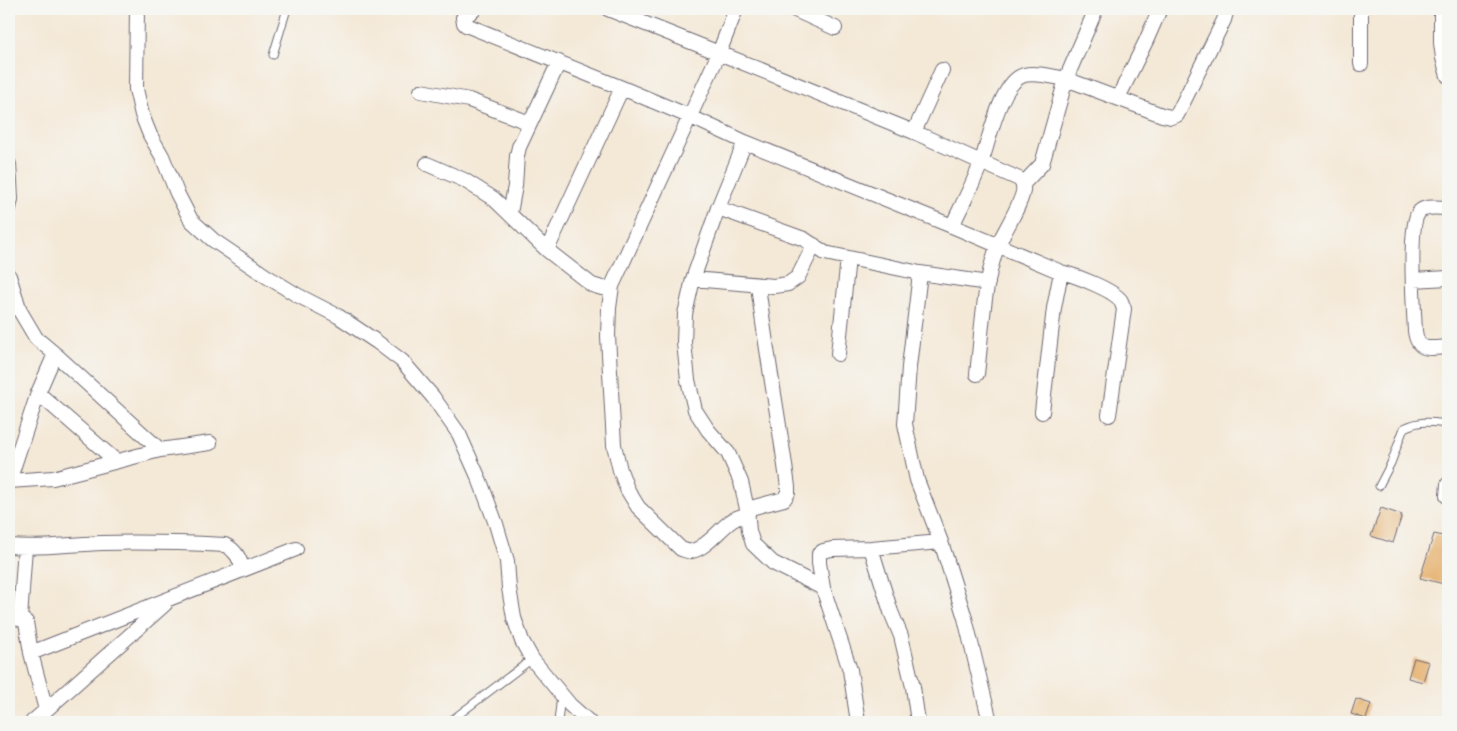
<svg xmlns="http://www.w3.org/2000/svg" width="1457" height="731" font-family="'Balsamiq Sans',sans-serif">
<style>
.building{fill:#e5b06d}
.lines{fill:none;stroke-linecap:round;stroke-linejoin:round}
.lane-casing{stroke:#6c6771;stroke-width:9}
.street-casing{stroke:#6c6771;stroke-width:16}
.lane{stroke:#fff;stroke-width:7}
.street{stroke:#fff;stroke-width:14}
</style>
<rect width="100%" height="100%" fill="#f6f6f2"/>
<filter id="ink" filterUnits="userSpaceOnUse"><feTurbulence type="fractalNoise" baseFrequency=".02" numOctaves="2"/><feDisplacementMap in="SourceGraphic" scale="10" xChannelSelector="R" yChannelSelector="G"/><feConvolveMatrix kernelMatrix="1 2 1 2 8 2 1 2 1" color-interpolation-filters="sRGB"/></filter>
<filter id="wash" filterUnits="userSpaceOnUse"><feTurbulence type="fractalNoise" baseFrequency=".0096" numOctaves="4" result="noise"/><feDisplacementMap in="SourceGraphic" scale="20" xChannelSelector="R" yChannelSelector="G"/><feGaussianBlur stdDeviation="1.12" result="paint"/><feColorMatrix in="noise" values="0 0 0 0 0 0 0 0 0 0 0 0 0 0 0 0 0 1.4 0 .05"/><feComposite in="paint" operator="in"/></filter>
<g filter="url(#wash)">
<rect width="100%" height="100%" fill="#f4e8d6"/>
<g id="blocks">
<!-- building -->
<path class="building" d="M1381,508L1402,515L1393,543L1371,536Z
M1434,534L1448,537V585L1420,578Z
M1414,658L1429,662L1423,682L1408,678Z
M1356,699L1371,704L1366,719L1351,714Z"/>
</g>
</g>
<g filter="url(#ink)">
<use href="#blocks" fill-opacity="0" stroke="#6c6771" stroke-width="1"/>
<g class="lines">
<!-- lane casing -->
<g class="lane-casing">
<path id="lane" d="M273,55L287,9
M1379,486L1391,463L1404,428C1421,420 1430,422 1448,424
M449,722L532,659
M558,722L561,695"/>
</g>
<!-- street casing -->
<g class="street-casing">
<path id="street" d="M137,9L136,89L142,115L150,135L162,156L177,193L191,220L213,240L266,276L297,295L338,316L377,342L402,361L433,397L459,434L480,481L496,524L507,561L509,588L514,618L522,641L532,659L570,705L589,722
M475,9L463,18L464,23L466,25L622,88L691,117L745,142L952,226L1061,272L1054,308L1042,412
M608,9L719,53L736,9
M793,9L835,28
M1361,9V64
M1441,9V43L1443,58L1448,76
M421,91L469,100L530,123
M1118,98L1146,41L1160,9
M914,132L942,70
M745,142L718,208L693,279L685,314L684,343L688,380L695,410L708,430L728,453L741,482L747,509L749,531L753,544L773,563L823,588L850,670L858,722
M9,164L11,199L9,208
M427,164L464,180L494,199L547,250L592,285L602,288H608L612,286
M1023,184L1042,164L1066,79L1162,115L1171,117L1177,115L1224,20L1227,9
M718,208L804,239L825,253L920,273L988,283
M1448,208C1439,208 1425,205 1419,212C1408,224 1414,311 1415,331C1418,353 1430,348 1448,347
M510,213L515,186L517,156L519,147L559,62
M952,226C962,205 973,184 981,163C989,142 1000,82 1024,75C1036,72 1054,77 1066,79L1096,9
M547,250L622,88
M1061,272C1074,275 1114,290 1121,301C1121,302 1124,308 1124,309L1109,415
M920,273L909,367L905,424L917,480L941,542L965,618L990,722
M9,276L20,311L36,338L55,354L38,393L9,481
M693,279L774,286L788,284L798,277L814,245
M1413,280L1448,278
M55,354L160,450
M838,354L848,258
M38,393L116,461
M9,481L53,478L160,450L210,443
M1447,496L1448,484
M747,509L784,499L788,493V487C779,419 766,352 758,285
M748,514C741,516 735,518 730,522C719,530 706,548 692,551C688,552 685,550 681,549L638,507L627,489L620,470L614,445L608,336L609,308L612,286L719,53L914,132L1019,179C1021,182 1023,183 1023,186C1026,197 1003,233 998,245C983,283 982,333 977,374
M9,546C40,549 71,544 102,543C143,542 184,543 225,545C236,550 239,558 243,569
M871,548L891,612L901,636L913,687L918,722
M823,588L819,563V554L823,551L832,549L871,548L941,542
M9,617L20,619L26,622L31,653L46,710L32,722
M20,619L25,547
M31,653L296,549
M46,710L165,604"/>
</g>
<!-- lane -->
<use href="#lane" class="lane"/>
<!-- street -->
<use href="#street" class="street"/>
</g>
</g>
<!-- margin -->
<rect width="1457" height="731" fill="none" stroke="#f6f6f2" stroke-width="30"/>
</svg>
